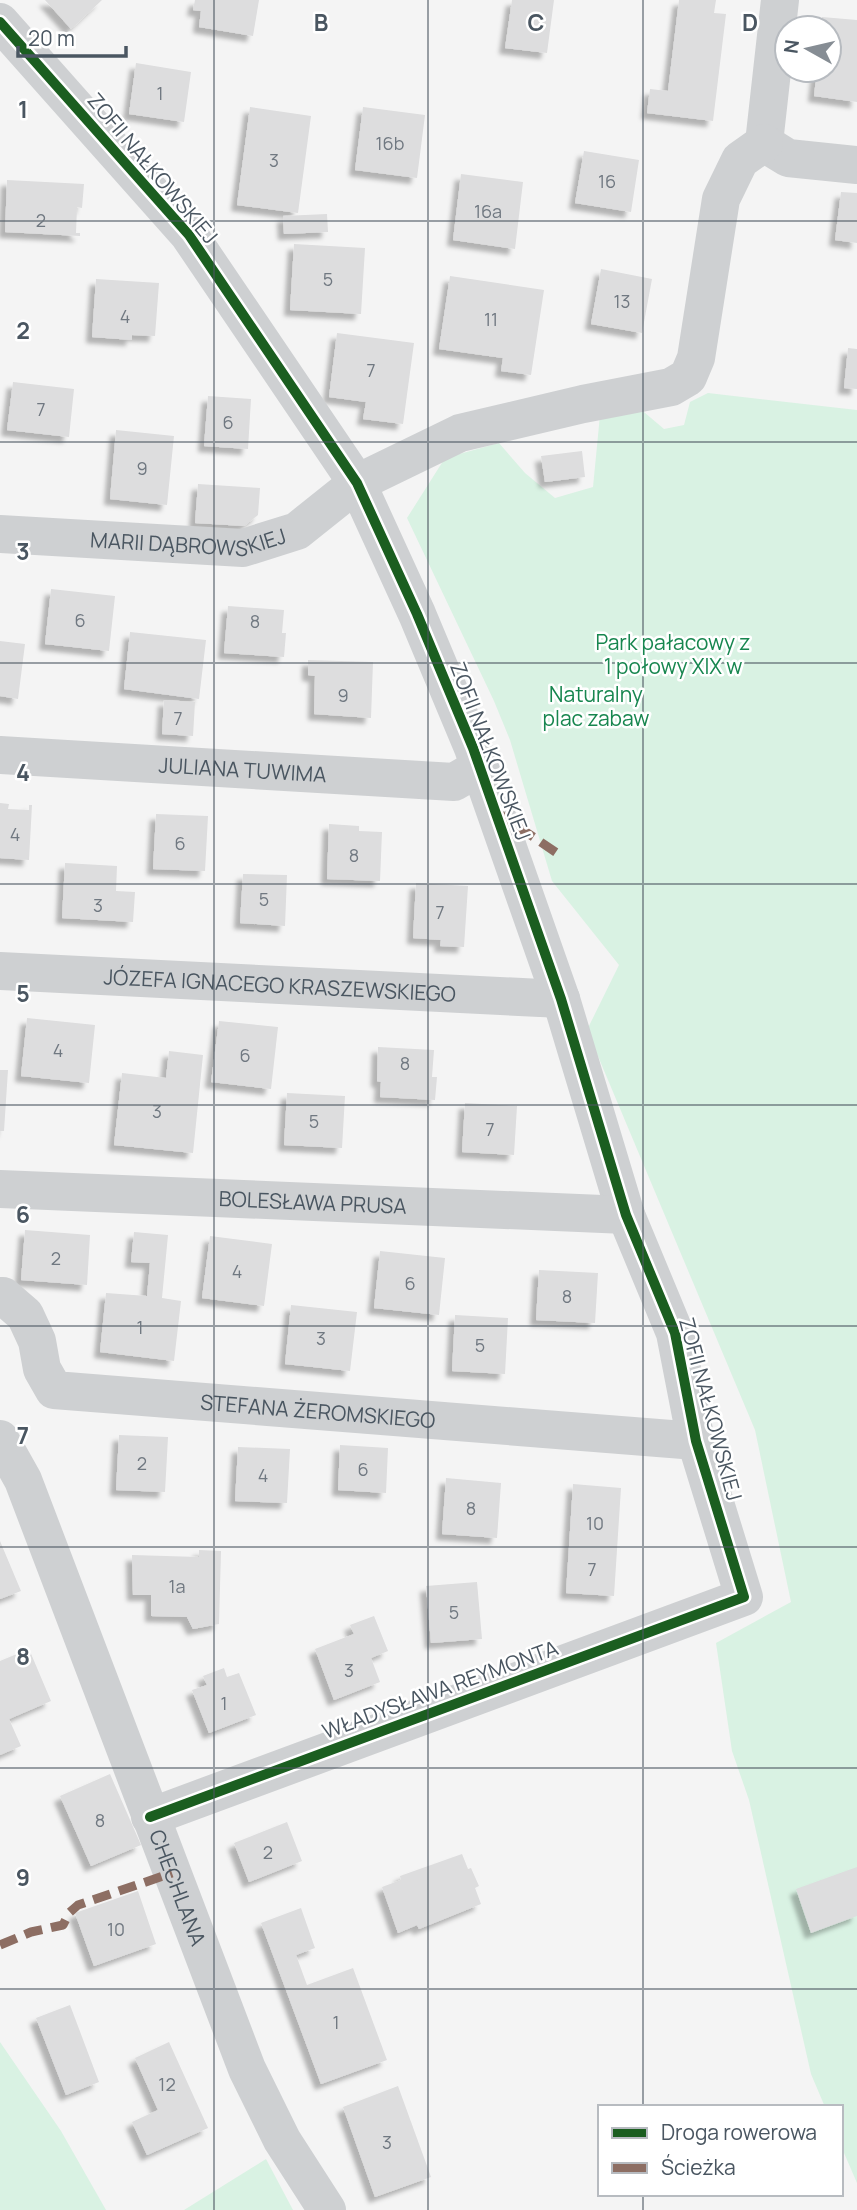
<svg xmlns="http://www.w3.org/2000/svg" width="857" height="2210" font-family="Manrope,sans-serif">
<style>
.green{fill:#d9f2e3}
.building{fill:#ddddde;filter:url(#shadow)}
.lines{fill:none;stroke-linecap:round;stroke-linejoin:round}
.minor{stroke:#ced0d2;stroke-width:38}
.quiet{stroke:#8d6e63;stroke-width:9;stroke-dasharray:18 9;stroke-linecap:butt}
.cycleway-casing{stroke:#fff;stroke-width:15}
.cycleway{stroke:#1b5e20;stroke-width:10}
.grid{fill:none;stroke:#4a5661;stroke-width:2;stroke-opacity:0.55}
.labels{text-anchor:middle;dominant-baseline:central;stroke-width:5;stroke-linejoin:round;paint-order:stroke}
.number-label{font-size:18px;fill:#707881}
.street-label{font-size:21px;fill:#4a5661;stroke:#fff}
.park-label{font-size:21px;fill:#17864f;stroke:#fff}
.grid-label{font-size:23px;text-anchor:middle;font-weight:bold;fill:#4a5661;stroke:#fff;stroke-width:5;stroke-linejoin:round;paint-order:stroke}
</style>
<defs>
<filter id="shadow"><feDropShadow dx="-6" dy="6" stdDeviation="2" flood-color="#0004"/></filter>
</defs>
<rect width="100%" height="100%" fill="#f4f4f4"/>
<!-- green -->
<path class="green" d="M708,393L857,410V2183L841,2146V2107H825L811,2074L749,1800L732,1751L716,1643L791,1602L755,1430L587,1030L619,965L552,881L510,740L494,701L407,518L445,458L499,443L525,473L555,498L593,487L600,415L638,407L664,429L684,425L690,402Z
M0,2042L61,2131L106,2210H0Z
M266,2159L293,2210H184Z"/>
<!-- building -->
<path class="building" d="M45,0H102L71,29Z
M195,0H259L253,36L199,27L201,11L193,10Z
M512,0H554L547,53L505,48Z
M679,0H716L714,13L726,14L713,121L647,113L650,89L668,91Z
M822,17L857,20V102L814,96L817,70H829V28H821Z
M136,63L191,72L184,122L129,114Z
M250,107L311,116L298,213L237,205Z
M363,107L425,115L417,178L355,170Z
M584,151L639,160L631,212L575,203Z
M461,174L523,182L515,249L453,240Z
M7,180L84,184L82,208L77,207L76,233H80V236L5,232Z
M841,192L857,193V243L835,240Z
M327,214L328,232L284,234L283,216Z
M294,244L365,248L361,314L290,310Z
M601,269L652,279L642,333L591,324Z
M450,276L544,290L531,375L501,371L503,358L439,349Z
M96,279L159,283L155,336L132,335V340L92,337Z
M337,333L414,343L403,424L363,419L366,402L329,397Z
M848,348L857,349V389L844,388Z
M13,382L74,389L69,437L7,430Z
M208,396L251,399L248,449L204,446Z
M116,430L174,436L167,505L110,499Z
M582,451L585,477L545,482L541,456Z
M198,484L260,488L258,515L244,526L195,523Z
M51,589L115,596L109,651L45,644Z
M228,606L284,610L282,633H286L284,657L224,653Z
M130,632L206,640L199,699L124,689Z
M0,641L25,644L18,699L0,696Z
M308,660L373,662L371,718L314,714L315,676L308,675Z
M164,700L195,702L193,736L162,734Z
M0,803L9,804L8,809L29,810V805H32L29,860L0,858Z
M156,814L208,816L205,871L153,869Z
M329,824L359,826V831L382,832L380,881L327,879Z
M65,863L117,866L116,891L135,892L133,922L62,918Z
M243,874L287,875L285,926L240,923Z
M416,883L468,886L464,947L440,946L441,940L413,938Z
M27,1018L95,1025L89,1083L21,1076Z
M219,1021L278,1027L271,1089L211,1082Z
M378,1047L434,1050L432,1077H437L435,1100L380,1097L381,1082L377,1081Z
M169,1051L203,1055L193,1153L114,1145L122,1073L166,1078Z
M0,1070H8L4,1131H0Z
M287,1093L345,1096L342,1148L284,1145Z
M465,1103L517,1106L514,1155L462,1152Z
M25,1230L90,1235L87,1285L21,1280Z
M134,1232L168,1235L162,1298L181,1301L174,1361L100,1352L106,1293L147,1296L150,1263L131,1262Z
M210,1236L272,1244L264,1306L202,1298Z
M380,1251L445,1258L439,1315L374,1308Z
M539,1270L598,1273L595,1323L536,1320Z
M291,1305L357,1312L350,1371L285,1364Z
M455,1315L508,1318L505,1374L452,1371Z
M119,1435L168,1437L165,1492L116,1490Z
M340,1445L388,1448L386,1493L338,1490Z
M238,1447L290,1449L287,1503L235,1501Z
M446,1478L501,1483L497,1538L442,1534Z
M573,1484L621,1488L614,1596L566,1593Z
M0,1541L21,1591L0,1599Z
M199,1550L221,1551L219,1624L193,1629L187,1617L151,1616V1595H133L132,1555L199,1557Z
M477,1582L482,1639L431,1643L426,1586Z
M374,1616L388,1651L371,1658L380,1682L334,1700L315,1649L354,1634L350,1625Z
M29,1649L51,1701L9,1719L21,1746L0,1755V1661Z
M224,1668L227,1677L239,1673L256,1715L209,1733L192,1690L207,1685L203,1676Z
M110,1774L141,1845L91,1866L60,1796Z
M287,1822L302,1861L249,1882L234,1843Z
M462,1854L468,1869L471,1868L479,1886L475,1888L481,1904L419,1929L417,1925L398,1933L382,1887L401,1880L400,1876Z
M857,1867V1916L811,1933L796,1889Z
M138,1891L156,1944L94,1966L75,1913Z
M301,1908L315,1948L296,1955L307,1985L353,1968L387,2060L321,2084L261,1923Z
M70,2005L99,2082L66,2095L36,2018Z
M169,2042L208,2128L147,2155L132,2122L158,2110L135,2058Z
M398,2086L431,2177L375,2197L343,2107Z"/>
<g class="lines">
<!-- minor -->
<g class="minor">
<path d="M0,22L189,235L357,483L417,614L473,748L561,999L626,1215L675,1333L696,1441L744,1597L150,1817"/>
<path d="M764,143L780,0"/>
<path d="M764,143L788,158L857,165"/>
<path id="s1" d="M0,534L243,548L297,531L357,483L460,433L583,404L671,387L688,377L696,358L721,199L740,160L764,143"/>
<path id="s2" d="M0,755L454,782L480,767"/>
<path id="s3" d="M0,971L561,999"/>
<path id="s4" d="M0,1189L626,1215"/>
<path id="s5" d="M0,1296H3L25,1315L37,1341L42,1369L54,1390L696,1441"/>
<path id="s6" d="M0,1439L23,1480L247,2069L282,2140L327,2210"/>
</g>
<!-- quiet -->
<path class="quiet" d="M496,812L560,855
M0,1945L31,1932L63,1925L69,1913L78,1905L172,1873"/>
<!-- cycleway casing -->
<g class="cycleway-casing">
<path id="cycleway" d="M0,22L189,235L357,483L417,614L473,748L561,999L626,1215L675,1333L696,1441L744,1597L150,1817"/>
</g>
<!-- cycleway -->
<use href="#cycleway" class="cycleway"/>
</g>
<!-- grid -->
<path class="grid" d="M214,0V2210M428,0V2210M643,0V2107M0,221H857M0,442H857M0,663H857M0,884H857M0,1105H857M0,1326H857M0,1547H857M0,1768H857M0,1989H857M643,2194V2210"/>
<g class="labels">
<!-- number labels -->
<g class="number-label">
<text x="160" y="93">1</text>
<text x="390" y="143">16b</text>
<text x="274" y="160">3</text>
<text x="607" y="181">16</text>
<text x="488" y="211">16a</text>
<text x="41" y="220">2</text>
<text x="328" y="279">5</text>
<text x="622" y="301">13</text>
<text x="125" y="316">4</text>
<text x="491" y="319">11</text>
<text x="371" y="370">7</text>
<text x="41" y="409">7</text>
<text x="228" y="422">6</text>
<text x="142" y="468">9</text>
<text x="80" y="620">6</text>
<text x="255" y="621">8</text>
<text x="343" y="695">9</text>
<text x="178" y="718">7</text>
<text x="15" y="834">4</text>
<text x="180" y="843">6</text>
<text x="354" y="855">8</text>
<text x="264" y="899">5</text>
<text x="98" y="905">3</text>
<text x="440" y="912">7</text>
<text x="58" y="1050">4</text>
<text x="245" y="1055">6</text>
<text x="405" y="1063">8</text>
<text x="157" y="1111">3</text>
<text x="314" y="1121">5</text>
<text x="490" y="1129">7</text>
<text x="56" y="1258">2</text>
<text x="237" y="1271">4</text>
<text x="410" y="1283">6</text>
<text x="567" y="1296">8</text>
<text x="140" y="1327">1</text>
<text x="321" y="1338">3</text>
<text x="480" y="1345">5</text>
<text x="142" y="1463">2</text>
<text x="363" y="1469">6</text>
<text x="263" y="1475">4</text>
<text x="471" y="1508">8</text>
<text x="595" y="1523">10</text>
<text x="592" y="1569">7</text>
<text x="177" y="1586">1a</text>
<text x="454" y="1612">5</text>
<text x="349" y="1670">3</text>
<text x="224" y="1703">1</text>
<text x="100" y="1820">8</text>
<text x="268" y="1852">2</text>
<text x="116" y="1929">10</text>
<text x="336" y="2022">1</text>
<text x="167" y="2084">12</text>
<text x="387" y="2142">3</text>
</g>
<!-- street labels -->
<g class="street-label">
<text transform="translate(153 168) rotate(50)">ZOFII NAŁKOWSKIEJ</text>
<text stroke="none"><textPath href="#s1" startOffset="189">MARII DĄBROWSKIEJ</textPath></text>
<text transform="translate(491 751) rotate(69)">ZOFII NAŁKOWSKIEJ</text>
<text stroke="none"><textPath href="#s2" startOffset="243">JULIANA TUWIMA</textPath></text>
<text stroke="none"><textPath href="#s3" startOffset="280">JÓZEFA IGNACEGO KRASZEWSKIEGO</textPath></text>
<text stroke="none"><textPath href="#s4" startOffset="313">BOLESŁAWA PRUSA</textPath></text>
<text transform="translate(711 1409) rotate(75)">ZOFII NAŁKOWSKIEJ</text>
<text stroke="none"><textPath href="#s5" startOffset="378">STEFANA ŻEROMSKIEGO</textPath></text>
<text transform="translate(440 1689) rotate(-20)">WŁADYSŁAWA REYMONTA</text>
<text stroke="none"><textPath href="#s6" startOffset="483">CHECHLANA</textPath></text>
</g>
<!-- park labels -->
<g class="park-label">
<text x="673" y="642">Park pałacowy z<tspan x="673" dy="24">1 połowy XIX w</tspan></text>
<text x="596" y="694">Naturalny<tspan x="596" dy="24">plac zabaw</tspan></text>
</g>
</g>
<g class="grid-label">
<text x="321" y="31">B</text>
<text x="536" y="31">C</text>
<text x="750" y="31">D</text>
<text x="23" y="118">1</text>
<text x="23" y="339">2</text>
<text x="23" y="560">3</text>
<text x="23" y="781">4</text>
<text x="23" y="1002">5</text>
<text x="23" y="1223">6</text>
<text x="23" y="1444">7</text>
<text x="23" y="1665">8</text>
<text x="23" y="1886">9</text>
</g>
<!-- legend -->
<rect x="598" y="2105" width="245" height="91" fill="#ffffff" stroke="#b7bbc0" stroke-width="2"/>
<rect x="612" y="2128" width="35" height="10" fill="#1b5e20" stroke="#b7bbc0" stroke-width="2"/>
<text x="661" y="2140" font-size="21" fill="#4a5661">Droga rowerowa</text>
<rect x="612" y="2163" width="35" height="10" fill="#8d6e63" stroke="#b7bbc0" stroke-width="2"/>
<text x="661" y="2175" font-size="21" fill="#4a5661">Ścieżka</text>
<!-- north arrow -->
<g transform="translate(808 49) rotate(278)"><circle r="33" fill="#ffffff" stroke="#b7bbc0" stroke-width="2"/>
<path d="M0-5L12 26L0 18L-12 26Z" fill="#868d94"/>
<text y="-10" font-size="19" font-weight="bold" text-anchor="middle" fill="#4a5661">N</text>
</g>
<!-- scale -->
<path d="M18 46v10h108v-10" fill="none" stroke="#4a5661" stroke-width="3.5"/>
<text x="28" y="46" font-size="21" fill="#4a5661" stroke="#ffffff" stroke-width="5" paint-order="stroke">20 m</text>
</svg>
